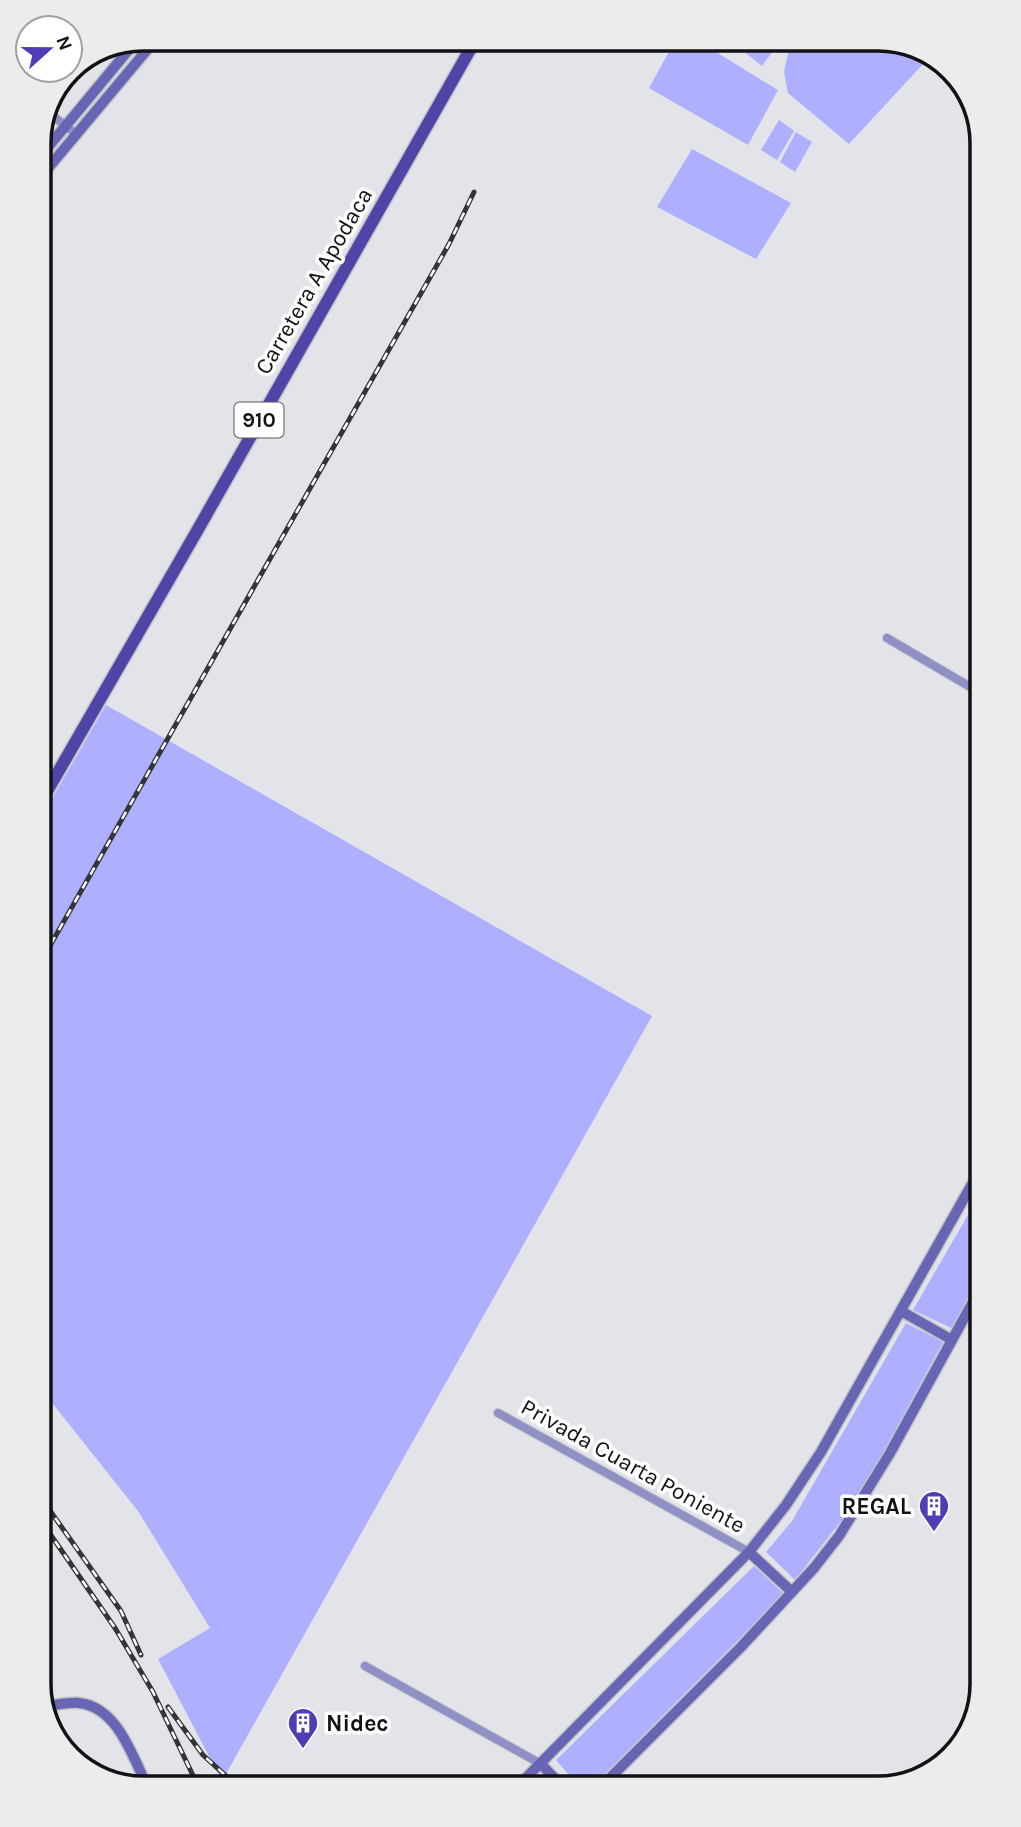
<svg xmlns="http://www.w3.org/2000/svg" width="1021" height="1827" font-family="Karla,sans-serif">
<style>
.green{fill:#aeafff}
.lines{fill:none;stroke-linecap:round;stroke-linejoin:round}
.street-casing{stroke:#c2c2c7;stroke-width:10}
.secondary-casing{stroke:#c2c2c7;stroke-width:13}
.primary-casing{stroke:#c2c2c7;stroke-width:15}
.street{stroke:#8f90c6;stroke-width:8}
.secondary{stroke:#6866b4;stroke-width:10}
.primary{stroke:#4f45a6;stroke-width:12}
.rail-casing{stroke:#343537;stroke-width:5}
.rail{stroke:#fff;stroke-width:2.5;stroke-dasharray:8;stroke-linecap:butt}
.labels{text-anchor:middle;dominant-baseline:central;stroke-width:7;stroke-linejoin:round;paint-order:stroke}
.shield{fill:#fff;stroke:#59595a;stroke-width:2}
.shield-label{font-size:21px;font-weight:bold;fill:#121214}
.street-label{font-size:23px;fill:#121214;stroke:#fff}
.poi-label{font-size:23px;font-weight:bold;fill:#121214;stroke:#fff;text-anchor:end}
.rim{fill:none;stroke:#121214;stroke-width:3.5}
</style>
<rect width="100%" height="100%" fill="#e3e4e9"/>
<!-- green -->
<path class="green" d="M676,39H695L778,90L748,145L649,88Z
M728,39H782L762,66Z
M800,39H886L902,44L924,63L849,144L788,93L784,72L788,53Z
M779,120L794,131L777,160L761,150Z
M796,132L812,142L795,172L780,162Z
M692,149L791,203L756,259L657,207Z
M106,705L652,1016L222,1781L158,1659L210,1628L138,1511L45,1394L42,816Z
M980,1194V1279L953,1329L913,1310Z
M906,1323L943,1342L858,1499L795,1580L766,1552L792,1521Z
M754,1566L784,1594L595,1784H577L556,1760Z"/>
<g class="lines">
<!-- street casing -->
<g class="street-casing">
<path id="street" d="M49,113L76,134
M887,638L977,691
M498,1413L749,1552
M365,1666L541,1764"/>
</g>
<!-- secondary casing -->
<g class="secondary-casing">
<path id="secondary" d="M39,158L136,41
M39,179L156,39
M901,1311L952,1340
M749,1552L792,1592
M46,1706C57,1705 68,1702 79,1703C118,1707 133,1758 148,1788
M541,1764L560,1784
M520,1784L749,1552L786,1505L821,1452L980,1170
M604,1784L741,1647L814,1568L839,1536L890,1453L980,1289"/>
</g>
<!-- primary casing -->
<g class="primary-casing">
<path id="primary" d="M42,800L197,531L476,39"/>
</g>
<!-- street -->
<use href="#street" class="street"/>
<!-- secondary -->
<use href="#secondary" class="secondary"/>
<!-- primary -->
<use href="#primary" class="primary"/>
<!-- rail casing -->
<g class="rail-casing">
<path id="rail" d="M43,958L449,244L474,192
M46,1505L121,1611L141,1655
M46,1528L115,1628L153,1692L199,1788
M168,1707L203,1755L238,1787"/>
</g>
<!-- rail -->
<use href="#rail" class="rail"/>
</g>
<!-- icons -->
<defs>
<g id="building-pin" transform="scale(1.575)"><path d="M0 17L-7.5 6A9.5 9.5 0 1 1 7.5 6Z" fill="#4e3db4" stroke="#fff"/><path d="M-4-6H4V6H1V3H-1V6H-4ZM-2.5-4.3h1.7v1.8h-1.7ZM.8-4.3h1.7v1.8H.8ZM-2.5-1h1.7V.8h-1.7ZM.8-1h1.7V.8H.8Z" fill="#fff"/></g>
</defs>
<g fill-rule="evenodd">
<use href="#building-pin" x="934" y="1506"/>
<use href="#building-pin" x="303" y="1723"/>
</g>
<g class="labels">
<!-- shield labels -->
<rect class="shield" x="234.5" y="402.5" width="49" height="35" rx="5"/>
<g class="shield-label">
<text x="259" y="420">910</text>
</g>
<!-- street labels -->
<g class="street-label">
<text transform="translate(314 281) rotate(-60)">Carretera A Apodaca</text>
<text transform="translate(633 1466) rotate(29)">Privada Cuarta Poniente</text>
</g>
<!-- poi labels -->
<g class="poi-label">
<text x="911" y="1506">REGAL</text>
<text x="326" y="1723" text-anchor="start">Nidec</text>
</g>
</g>
<!-- crop -->
<path d="M0 0H1021V1827H0ZM143 51H878A92 92 0 0 1 970 143V1684A92 92 0 0 1 878 1776H143A92 92 0 0 1 51 1684V143A92 92 0 0 1 143 51Z" fill="#ececec" fill-rule="evenodd"/>
<path class="rim" d="M143 51H878A92 92 0 0 1 970 143V1684A92 92 0 0 1 878 1776H143A92 92 0 0 1 51 1684V143A92 92 0 0 1 143 51Z"/>
<!-- north arrow -->
<g transform="translate(49 49) rotate(69)"><circle r="33" fill="#ffffff" stroke="#a0a0a1" stroke-width="2"/>
<path d="M0-5L12 26L0 18L-12 26Z" fill="#4e3db4"/>
<text y="-10" font-size="19" font-weight="bold" text-anchor="middle" fill="#121214">N</text>
</g>
</svg>
